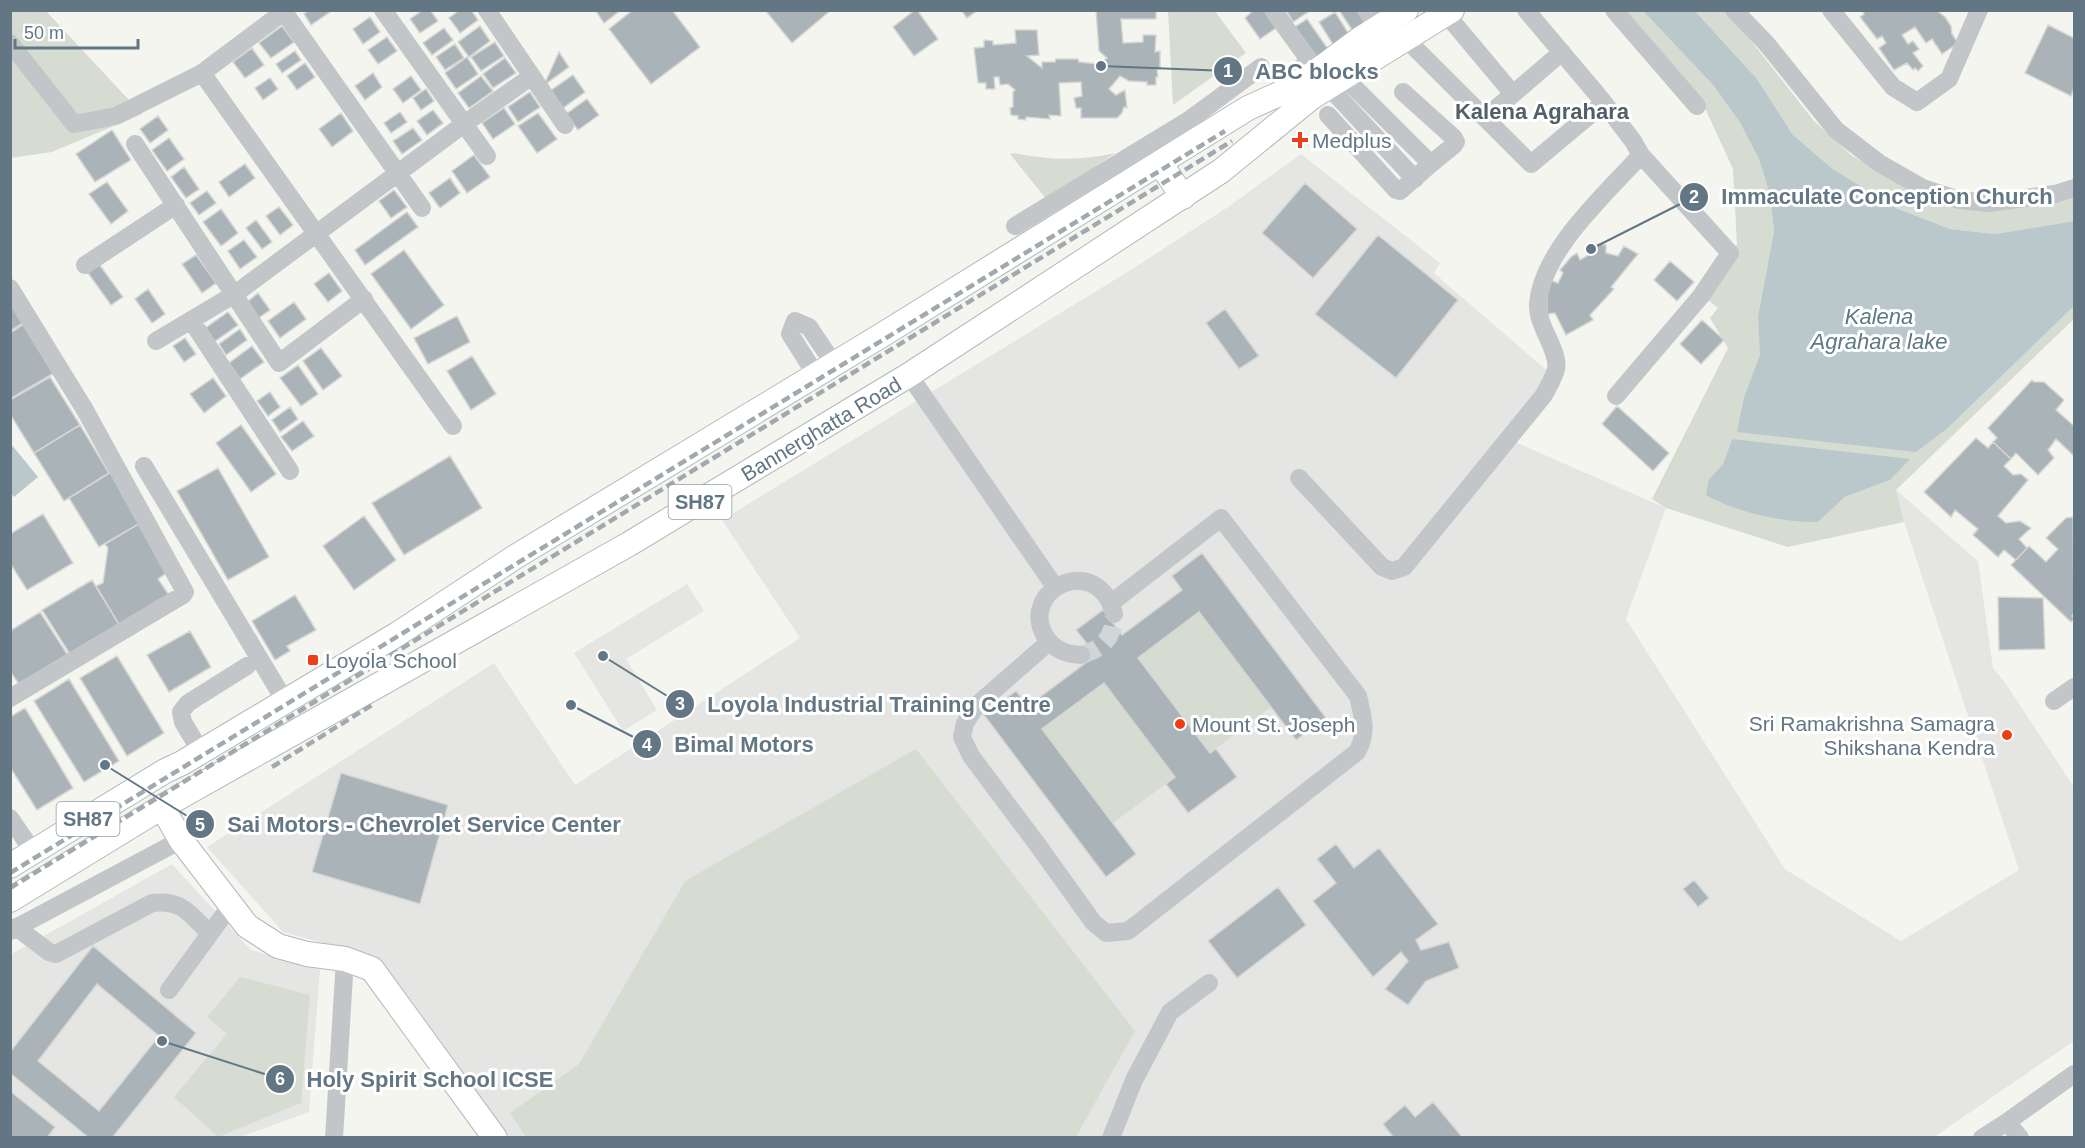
<svg xmlns="http://www.w3.org/2000/svg" width="2085" height="1148" font-family="Helvetica,sans-serif">
<style>
.built{fill:#e5e6e4}
.green{fill:#d6dcd1;fill-rule:evenodd}
.water{fill:#bac8cc}
.building{fill:#aab3b8;stroke:#d6d6d3;stroke-width:1.5;fill-rule:evenodd}
.lines{fill:none;stroke-linecap:round;stroke-linejoin:round}
.minor-tunnel{stroke:#d0d5d5;stroke-width:18;stroke-dasharray:18 9;stroke-linecap:butt}
.major-casing{stroke:#b3b8bc;stroke-width:26}
.minor{stroke:#c2c6c9;stroke-width:18}
.major{stroke:#fff;stroke-width:24}
.rail{stroke:#a2a9ae;stroke-width:4.5;stroke-dasharray:9 4.5;stroke-linecap:butt}
.poi-dot{fill:#ef3e16;stroke:#fff;stroke-width:2}
.labels{text-anchor:middle;dominant-baseline:central;stroke-width:6;stroke-linejoin:round;paint-order:stroke}
.shield{fill:#fff;stroke:#919fa9;stroke-width:1.5}
.shield-label{font-size:20px;font-weight:bold;fill:#627684}
.poi-label{font-size:21px;fill:#627684;stroke:#fff;text-anchor:start}
.street-label{font-size:21px;fill:#627684;stroke:#fff}
.neighbourhood-label{font-size:22px;font-weight:bold;fill:#505f68;stroke:#fff}
.water-label{font-size:22px;font-style:italic;fill:#5d7981;stroke:#fff}
.leader{fill:none;stroke:#627684;stroke-width:2}
.callout-dot{fill:#627684;stroke:#fff;stroke-width:2}
.mark-label{font-size:18px;text-anchor:middle;font-weight:bold;fill:#fff}
.callout-label{font-size:22px;text-anchor:middle;font-weight:bold;fill:#627684;stroke:#fff;stroke-width:6;stroke-linejoin:round;paint-order:stroke}
</style>
<rect width="100%" height="100%" fill="#f5f5f0"/>
<!-- built -->
<path class="built" d="M1301,154L1440,263L1434,273L1559,381L1515,442L1666,508L1626,619L1785,869L1901,941L2019,870L1904,522L1896,490L1978,561L1993,668L2006,684L2074,787V1041L1934,1137H510L381,959L283,932L207,847L494,663L575,785L800,638L722,520L1129,271L1228,207Z
M687,584L704,611L626,659L657,710L623,731L574,653Z
M172,864L251,950L320,970L309,1112L240,1137H11L10,955Z"/>
<!-- green -->
<path class="green" d="M11,11H46L142,114L52,152L11,158Z
M1168,11H1215L1246,53L1173,105Z
M1618,11H1643L1713,85L1739,121L1759,159L1770,195L1774,231L1758,316L1761,355L1744,397L1949,427L2074,306V319L1896,490L1904,522L1788,547L1666,508L1652,499L1728,348L1710,318L1718,308L1707,299L1737,245L1733,169L1704,106ZM1732,439L1890,480L1845,497L1818,522L1709,479L1723,464Z
M1695,11H1728L1814,121L1851,155L1919,195L2074,194V221L1995,234L1950,229L1896,208L1833,169L1793,135L1757,79Z
M1014,153C1048,160 1081,161 1115,153L1047,200L1010,154Z
M1199,612L1271,707L1210,753L1138,658Z
M1104,683L1175,777L1113,823L1042,729Z
M916,749L1135,1031L1076,1137H526L510,1113L579,1064L685,881Z
M240,977L310,995L301,1103L218,1137L174,1097L227,1034L207,1017Z"/>
<!-- water -->
<path class="water" d="M1643,11H1695L1757,79L1793,135L1833,169L1896,208L1950,229L1995,234L2074,221V306L1949,427L1916,452L1737,432L1744,397L1760,355L1758,316L1774,231L1770,195L1759,159L1739,121L1713,85Z
M1732,439L1910,459L1890,480L1845,497L1818,522C1784,523 1735,512 1706,495L1709,479L1723,464Z
M11,444L38,477L14,497L11,493Z"/>
<!-- building -->
<path class="building" d="M309,10H329L330,12L311,25L304,14Z
M423,10H430L438,21L420,33L410,19Z
M460,10H471L478,20L460,33L449,18Z
M595,10H621L604,23Z
M633,10H672L700,47L651,84L609,29Z
M765,10H831L792,43Z
M915,10H917L938,39L914,56L893,27Z
M961,10H978L967,18Z
M1096,10H1156V19H1121L1123,43L1143,42V35H1156L1155,52L1160,51V69H1157L1158,77H1156V85H1147V82L1129,81L1120,76L1109,89L1116,95L1125,90L1127,108L1124,107L1122,113L1117,118H1081V108H1076L1074,98L1082,96L1081,82L1059,83L1061,116L1049,115L1050,119L1026,117V120L1018,119V116L1011,115L1010,108L1013,107V92L1015,90L1008,84L1000,85L999,77H994L995,89H986V83H978L974,48L984,47V40L993,41V45L1016,43L1015,30H1037L1039,55L1027,56L1042,68V62H1055L1056,59H1078L1079,62L1099,64L1107,58L1099,51Z
M1254,10H1268L1279,26L1260,39L1245,18Z
M1286,10H1311L1293,22Z
M1339,10H1361L1369,23L1354,33Z
M1862,10H1936L1945,17L1951,26L1952,34L1958,43L1942,54L1932,39L1926,43L1915,27L1902,35L1908,44L1913,41L1919,49L1913,53L1923,66L1918,71L1915,68L1913,70L1907,63L1894,70L1879,48L1886,43L1882,36L1877,39L1860,17L1864,14Z
M1335,12L1350,36L1334,46L1319,22Z
M370,17L380,32L363,44L353,29Z
M1307,19L1328,49L1316,57L1295,27Z
M2048,25L2074,38V88L2071,96L2025,73Z
M282,26L294,42L271,58L259,43Z
M480,26L490,41L469,57L458,42Z
M444,28L453,40L432,55L423,43Z
M387,37L397,51L378,64L368,50Z
M495,42L504,56L481,71L471,57Z
M455,44L464,58L445,70L436,57Z
M252,48L264,65L245,78L233,62Z
M295,51L301,60L282,73L276,64Z
M559,52L569,67L544,85Z
M467,57L478,74L456,89L445,73Z
M505,58L516,73L493,88L483,74Z
M1300,58L1308,71L1293,81L1284,69Z
M305,63L315,77L297,90L287,76Z
M373,73L382,87L365,100L355,86Z
M573,75L585,92L563,108L550,91Z
M411,76L421,90L403,103L393,89Z
M481,76L493,91L469,108L458,93Z
M270,78L278,89L263,100L255,88Z
M426,89L434,101L421,110L413,98Z
M530,92L540,107L518,122L508,107Z
M587,99L599,115L578,130L566,114Z
M504,108L515,124L493,139L482,123Z
M433,110L443,123L427,135L417,121Z
M400,112L407,122L391,133L384,123Z
M341,113L353,131L332,147L319,129Z
M538,113L557,139L537,153L518,126Z
M158,116L168,130L150,143L140,129Z
M413,128L422,140L402,154L393,141Z
M112,130L131,160L95,182L76,154Z
M169,138L184,159L167,171L152,150Z
M474,155L490,177L467,193L452,171Z
M245,164L255,178L229,197L219,182Z
M184,167L199,189L186,198L171,177Z
M450,178L460,193L440,208L429,193Z
M107,182L128,211L111,224L89,194Z
M1305,183L1357,229L1313,278L1262,233Z
M394,190L407,207L391,218L379,201Z
M207,191L216,203L199,215L190,203Z
M279,207L293,225L280,235L266,216Z
M221,209L238,233L221,246L203,222Z
M407,212L418,227L365,265L355,250Z
M256,220L272,242L262,249L246,228Z
M1378,235L1458,300L1396,378L1315,314Z
M244,240L257,257L240,269L228,251Z
M1599,244L1606,245V253L1618,256L1624,246L1638,254L1611,287L1614,289L1590,315L1593,320L1566,335L1555,313L1547,314V287L1550,280L1558,283L1563,273L1560,270L1571,257L1577,253L1580,260L1590,254L1589,246Z
M404,250L444,305L411,329L371,274Z
M196,255L216,283L202,293L182,264Z
M1670,261L1694,282L1677,301L1654,280Z
M99,264L123,297L111,305L88,273Z
M329,273L342,291L328,302L314,284Z
M148,289L165,314L152,323L135,299Z
M258,293L270,310L257,319L246,303Z
M10,302L23,323L10,331Z
M294,302L306,319L280,338L268,321Z
M1225,309L1259,356L1239,369L1206,323Z
M228,312L238,325L214,342L204,329Z
M457,316L470,342L428,364L414,338Z
M1702,320L1724,340L1701,364L1680,344Z
M24,324L54,373L10,399V333Z
M240,329L247,340L226,355L219,344Z
M185,338L196,354L184,362L173,346Z
M252,346L264,362L240,379L229,363Z
M321,348L342,376L323,390L303,361Z
M472,356L496,394L471,410L447,371Z
M298,365L318,394L301,406L280,378Z
M50,377L80,425L34,453L10,414V400Z
M213,378L226,396L204,413L190,394Z
M2032,380L2034,382H2044L2064,400L2056,410L2074,426V456L2056,439L2048,450L2054,458L2038,475L2016,453L2011,459L1993,442L1997,438L1988,428Z
M270,392L280,407L268,416L257,401Z
M1617,406L1669,453L1653,471L1602,424Z
M290,407L298,419L280,432L272,420Z
M303,421L314,436L292,451L281,437Z
M80,425L109,473L64,501L34,453Z
M241,425L276,474L251,492L216,443Z
M1976,438L1988,448L1993,442L2011,459L2004,466L2013,475L2021,474L2028,480L1998,516L2006,523L2020,521L2031,528L2019,539L2027,548L2016,560L2004,550L1998,557L1973,535L1978,529L1955,510L1951,517L1924,492Z
M450,456L482,508L404,555L372,503Z
M218,468L269,557L228,580L177,491Z
M111,472L142,522L99,547L69,498Z
M43,514L73,563L27,590L10,563V534Z
M364,516L396,560L354,590L323,546Z
M2073,517L2074,613L2072,616L2074,619L2071,622L2011,565L2029,546L2046,562L2058,549L2046,538L2066,518Z
M142,522L172,569L158,579L169,595L120,626L96,586L103,583L108,548L105,544Z
M1202,553L1326,718L1296,740L1199,612L1138,658L1210,753L1216,749L1237,777L1188,813L1166,784L1175,777L1104,683L1042,729L1136,854L1106,877L984,715L1016,691L1028,706L1096,655L1076,630L1103,610L1122,635L1182,590L1172,576Z
M92,580L120,626L71,656L42,610Z
M295,595L316,630L287,646L290,651L275,660L252,621Z
M1998,597L2043,598L2045,649L1999,650Z
M40,612L69,657L21,687L10,671V631Z
M190,631L211,667L169,692L147,655Z
M117,656L164,733L127,756L80,678Z
M69,679L119,761L84,782L34,701Z
M25,708L73,788L37,810L10,767V717Z
M341,773L448,805L420,904L312,872Z
M1336,844L1354,868L1379,848L1438,924L1416,940L1421,950L1449,942L1459,968L1426,981L1408,1005L1385,989L1408,961L1401,952L1373,977L1313,901L1336,883L1317,859Z
M1694,880L1709,898L1698,907L1683,889Z
M1278,887L1306,925L1237,978L1208,941Z
M93,946L196,1033L112,1138H89L10,1073V1052ZM97,984L159,1036L99,1111L38,1061Z
M10,1091L55,1127L47,1138H10Z
M1433,1102L1463,1138H1394L1383,1124L1405,1105L1415,1117Z"/>
<g class="lines">
<!-- minor-tunnel -->
<path class="minor-tunnel" d="M1081,655C1103,649 1114,637 1114,614"/>
<!-- major casing -->
<g class="major-casing">
<path id="major" d="M1160,163L1183,197
M162,807L181,840L247,926L278,946L307,954L345,959L372,969L495,1138
M10,866L165,771L182,763L396,635L515,557L882,335L1248,108L1279,94L1317,71L1360,39L1406,10
M10,900L162,807L629,544L909,375L1221,171L1312,97L1452,10"/>
</g>
<!-- minor -->
<path class="minor" d="M383,10L487,156
M487,10L565,125
M1273,10L1317,71
M1366,10L1378,28
M1526,10L1601,99L1633,141L1641,155L1730,253L1701,296L1616,396
M1614,10L1697,106
M1734,10L1766,43L1836,130L1879,163L1923,188L1959,200L1988,203L2055,194L2074,188
M1831,10L1893,87L1917,102L1949,79L1979,10
M284,12L422,208
M1446,14L1513,94
M1406,39L1531,164L1604,103
M10,43L74,124L116,116L202,73L286,10
M202,73L453,426
M1344,77L1428,161L1432,163L1454,145L1456,142L1454,138L1403,92
M1329,87L1415,179
M1328,115L1396,190L1400,191L1432,163
M1485,118L1562,52
M135,144L279,363L364,299
M1015,226L1189,120L1261,67
M85,265L176,205
M10,288L85,410L185,592L183,595L10,698
M191,320L290,471
M156,341L235,294L464,124L532,76
M816,375L790,334L795,321L809,327L834,364
M909,375L1055,587
M144,466L285,701
M1299,478L1382,567L1392,571L1404,567L1544,395C1548,387 1554,378 1556,369C1560,351 1537,327 1538,304C1542,250 1606,194 1641,155
M1049,642L977,705L965,723L962,737L971,756L1037,844L1093,922L1106,933L1128,931L1357,752C1368,732 1363,718 1358,696L1221,518L1111,603
M1081,655C1066,654 1054,650 1045,636C1018,589 1098,551 1114,614
M2054,701L2074,687
M201,752L183,722L181,712L188,703L247,666
M10,818L34,853
M16,927L49,952L56,954L152,903C182,899 190,914 210,934
M10,931L181,840
M169,990L231,905
M2007,1122L2074,1074
M334,1138L345,959
M1111,1138L1134,1080L1170,1012L1209,983
M1982,1138L2007,1122L2020,1138"/>
<!-- major -->
<use href="#major" class="major"/>
<!-- rail -->
<path class="rail" d="M272,767L372,705
M10,873L1225,131
M10,888L1232,141"/>
</g>
<!-- markers -->
<g class="poi-dot">
<path d="M1297 131h6v6h6v6h-6v6h-6v-6h-6v-6h6z"/>
<rect x="307" y="654" width="12" height="12" rx="3"/>
<circle cx="1180" cy="724" r="6"/>
<circle cx="2007" cy="735" r="6"/>
</g>
<g class="labels">
<!-- shield labels -->
<g class="shield">
<rect x="668.5" y="485" width="63" height="34" rx="4.5"/>
<rect x="56.5" y="802" width="63" height="34" rx="4.5"/>
</g>
<g class="shield-label">
<text x="700" y="502">SH87</text>
<text x="88" y="819">SH87</text>
</g>
<!-- poi labels -->
<g class="poi-label">
<text x="1312" y="140">Medplus</text>
<text x="325" y="660">Loyola School</text>
<text x="1995" y="723" text-anchor="end">Sri Ramakrishna Samagra<tspan x="1995" dy="24">Shikshana Kendra</tspan></text>
<text x="1192" y="724">Mount St. Joseph</text>
</g>
<!-- street labels -->
<g class="street-label">
<text transform="translate(821 429) rotate(-31)">Bannerghatta Road</text>
</g>
<!-- neighbourhood labels -->
<g class="neighbourhood-label">
<text x="1542" y="111">Kalena Agrahara</text>
</g>
<!-- water labels -->
<g class="water-label">
<text x="1879" y="316">Kalena<tspan x="1879" dy="25">Agrahara lake</tspan></text>
</g>
</g>
<!-- callouts -->
<path class="leader" d="M1101 66L1228 71M1591 249L1694 197M603 656L680 704M571 705L647 744M105 765L200 824M162 1041L280 1079"/>
<g class="callout-dot">
<circle cx="1101" cy="66" r="6"/>
<circle cx="1591" cy="249" r="6"/>
<circle cx="603" cy="656" r="6"/>
<circle cx="571" cy="705" r="6"/>
<circle cx="105" cy="765" r="6"/>
<circle cx="162" cy="1041" r="6"/>
<circle cx="1228" cy="71" r="15"/>
<circle cx="1694" cy="197" r="15"/>
<circle cx="680" cy="704" r="15"/>
<circle cx="647" cy="744" r="15"/>
<circle cx="200" cy="824" r="15"/>
<circle cx="280" cy="1079" r="15"/>
</g>
<g class="mark-label">
<text x="1228" y="77">1</text>
<text x="1694" y="203">2</text>
<text x="680" y="710">3</text>
<text x="647" y="751">4</text>
<text x="200" y="831">5</text>
<text x="280" y="1085">6</text>
</g>
<g class="callout-label">
<text x="1317" y="79">ABC blocks</text>
<text x="1887" y="204">Immaculate Conception Church</text>
<text x="879" y="712">Loyola Industrial Training Centre</text>
<text x="744" y="752">Bimal Motors</text>
<text x="424" y="832">Sai Motors - Chevrolet Service Center</text>
<text x="430" y="1087">Holy Spirit School ICSE</text>
</g>
<!-- border -->
<rect width="2085" height="1148" fill="none" stroke="#627684" stroke-width="24"/>
<!-- scale -->
<path d="M15 39v9h123v-9" fill="none" stroke="#627684" stroke-width="3"/>
<text x="24" y="39" font-size="18" fill="#627684" stroke="#ffffff" stroke-width="4.5" paint-order="stroke">50 m</text>
</svg>
